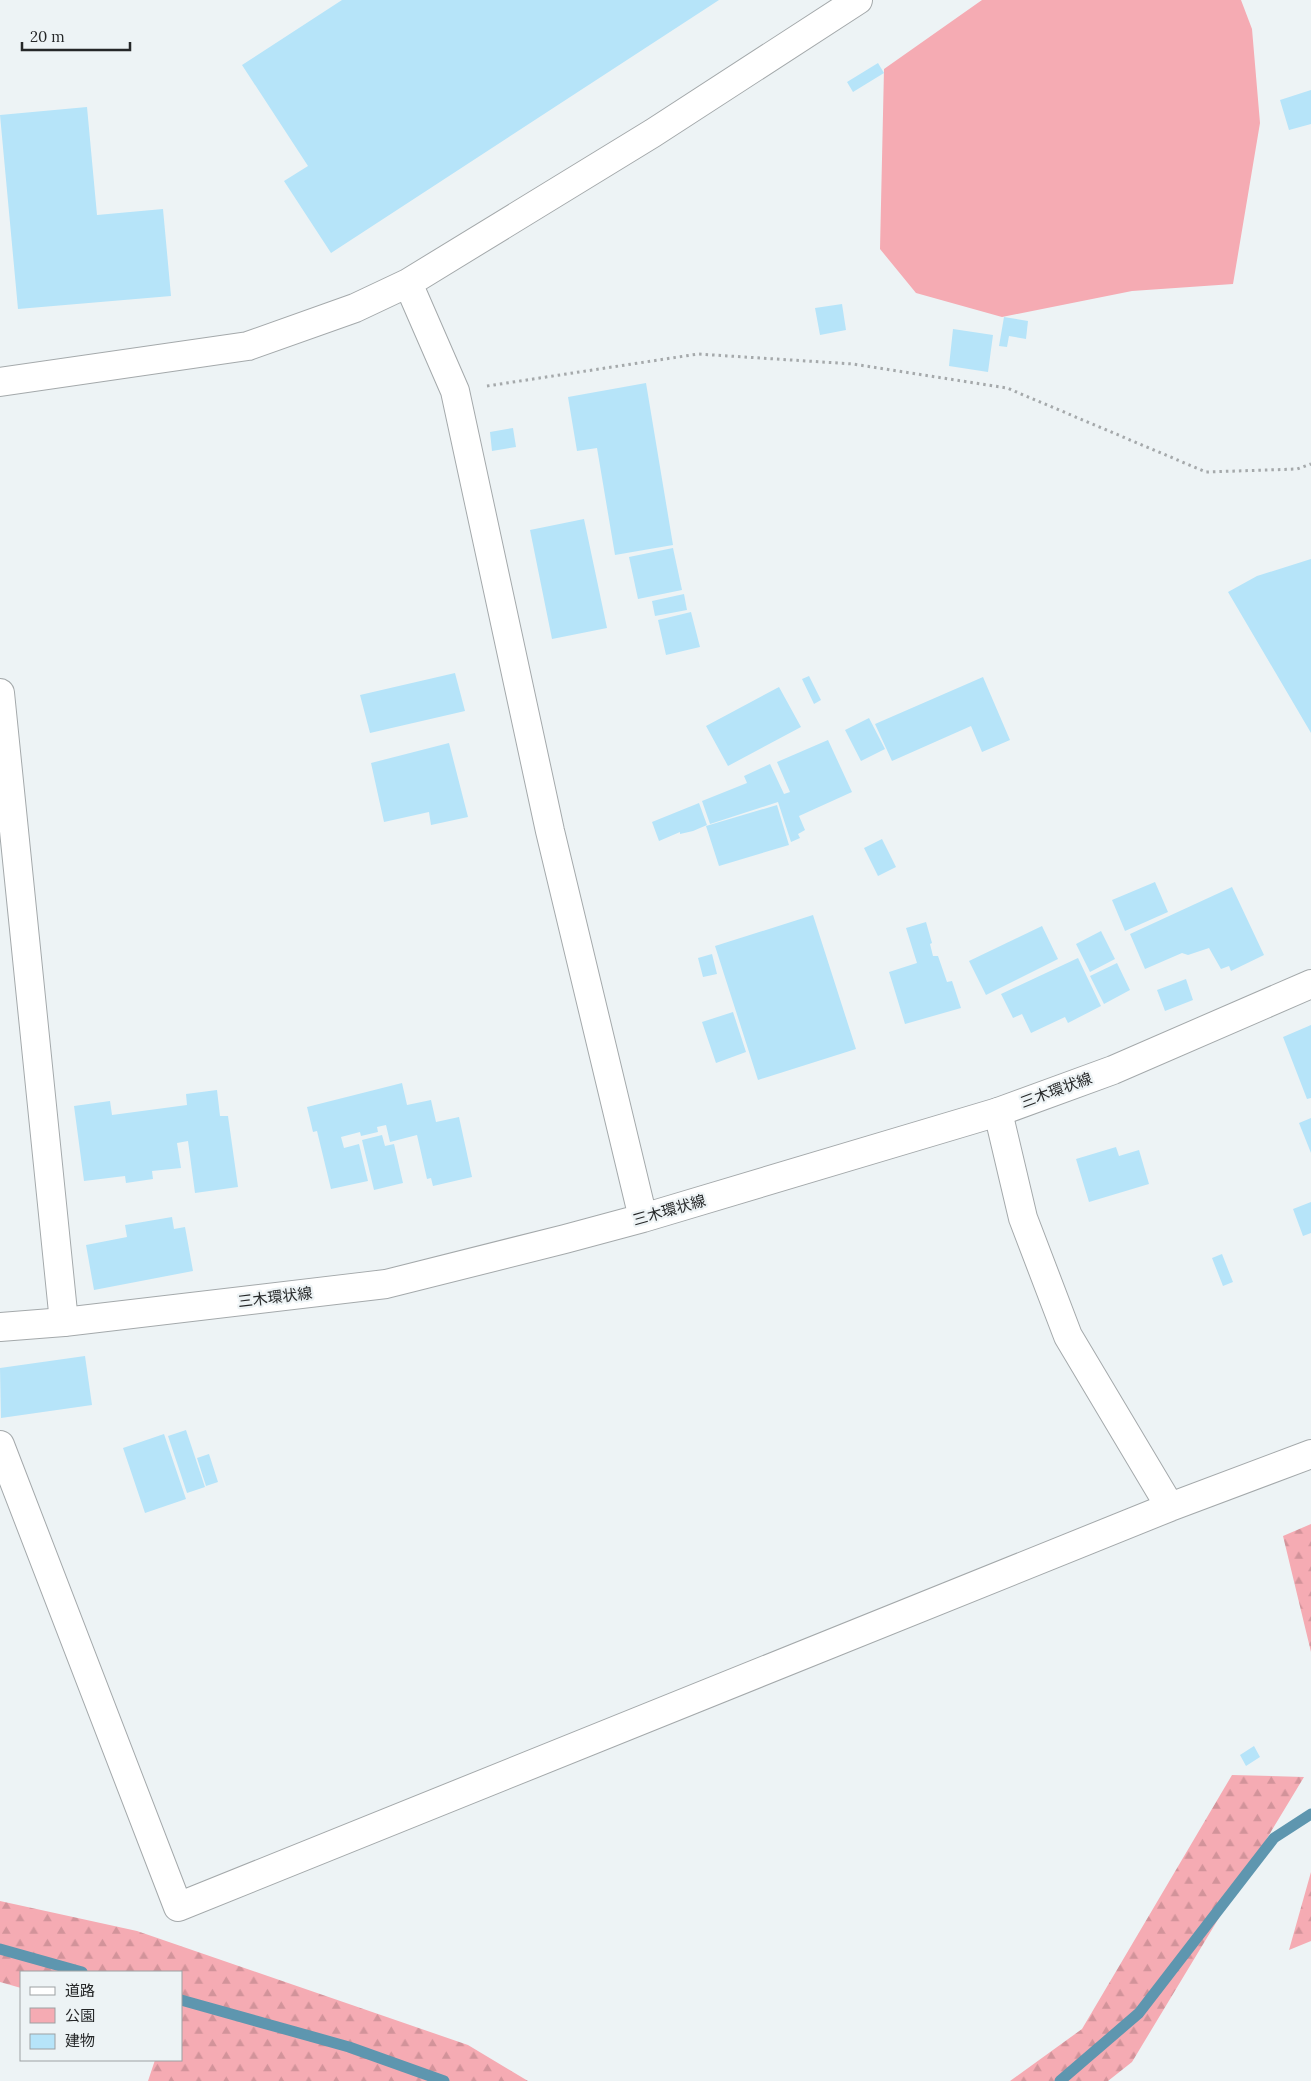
<svg xmlns="http://www.w3.org/2000/svg" width="1311" height="2081" font-family="Lora,'Noto Sans JP',serif">
<style>
.green{fill:#f5abb3}
.forest{fill:url(#forest-firs)}
.lines{fill:none;stroke-linecap:round;stroke-linejoin:round}
.stream{stroke:#5e96af;stroke-width:11}
.building{fill:#b6e4f9}
.street-casing{stroke:#a4a9ab;stroke-width:30}
.secondary-casing{stroke:#a4a9ab;stroke-width:30}
.path{stroke:#a5a9ab;stroke-width:3;stroke-dasharray:2.5 4;stroke-linecap:butt}
.street{stroke:#fff;stroke-width:28}
.secondary{stroke:#fff;stroke-width:28}
.labels{text-anchor:middle;dominant-baseline:central;stroke-width:4.5;stroke-linejoin:round;paint-order:stroke}
.street-label{font-size:15px;fill:#252728;stroke:#edf3f5}
</style>
<defs>
<pattern id="forest-firs" width="22" height="20" patternUnits="userSpaceOnUse" patternTransform="scale(1.25)"><rect width="22" height="20" fill="#f5abb3"/><path d="M5 1l3.5 6h-7zM16 11l3.5 6h-7z" fill="#d2939a"/></pattern>
</defs>
<rect width="100%" height="100%" fill="#edf3f5"/>
<!-- green -->
<path class="green" d="M982,0H1241L1252,29L1260,123L1233,284L1132,291L1002,317L916,293L880,249L884,69Z"/>
<!-- forest -->
<path class="forest" d="M1311,1524V1652L1283,1536Z
M1232,1775L1304,1777L1132,2062L1108,2081H1010L1082,2029Z
M1311,1872V1941L1289,1950Z
M0,1901L137,1931L468,2045L528,2081H148L155,2060H181V1972H21V1988L0,1982Z"/>
<g class="lines">
<!-- stream -->
<path class="stream" d="M0,1949L82,1972
M181,2000L349,2047L444,2081
M1060,2081L1139,2013L1274,1838L1311,1814"/>
</g>
<!-- building -->
<path class="building" d="M342,0H719L331,253L284,181L308,166L242,65Z
M878,63L884,73L853,92L847,82Z
M1311,90V124L1289,130L1280,100Z
M87,107L97,215L163,209L171,296L18,309L0,115Z
M842,304L846,330L820,335L815,308Z
M1004,317L1028,321L1026,339L1009,336L1007,347L999,346Z
M953,329L993,335L988,372L949,366Z
M646,383L673,545L615,555L597,448L577,451L568,397Z
M513,428L516,447L492,451L490,432Z
M584,519L607,628L552,639L530,530Z
M673,548L682,590L638,599L629,557Z
M1311,559V733L1228,592L1257,576Z
M684,594L687,610L655,616L652,601Z
M691,612L700,647L666,655L658,620Z
M455,673L465,711L370,733L360,695Z
M809,676L821,700L814,704L802,679Z
M983,677L1010,740L982,752L971,726L892,761L875,724Z
M779,687L801,727L728,766L706,726Z
M869,718L885,749L861,761L845,730Z
M828,740L852,792L799,816L805,830L798,834L800,838L791,842L778,802L710,824L702,801L747,783L744,776L770,764L784,794L790,792L777,762Z
M449,743L468,817L431,825L429,812L384,822L371,763Z
M699,803L707,825L693,831L680,834V832L659,841L652,822Z
M777,805L789,845L719,866L706,826Z
M882,839L896,867L878,876L864,848Z
M1155,882L1168,912L1125,931L1112,900Z
M1232,887L1264,955L1231,971L1229,966L1221,969L1209,948L1188,955L1182,953L1145,969L1130,934Z
M813,915L856,1049L758,1080L715,946Z
M926,922L932,943L930,944L933,956H938L947,982L952,981L961,1008L905,1024L889,972L917,963L906,928Z
M1042,926L1058,959L986,995L969,961Z
M1101,931L1115,959L1090,972L1076,944Z
M712,954L717,974L703,977L698,958Z
M1078,958L1101,1006L1068,1023L1065,1017L1031,1033L1022,1014L1013,1018L1001,994Z
M1117,963L1130,990L1104,1004L1090,976Z
M1186,979L1193,1000L1165,1011L1157,990Z
M733,1012L746,1052L716,1063L702,1022Z
M1311,1025V1098L1307,1099L1283,1037Z
M402,1083L407,1105L431,1100L436,1122L459,1117L472,1177L433,1186L431,1178L427,1179L417,1135L390,1142L386,1125L377,1127L378,1132L361,1136L360,1132L341,1137L344,1148L359,1144L368,1181L331,1189L317,1131L313,1132L307,1107Z
M217,1090L220,1116H228L238,1187L195,1193L188,1141L177,1143L181,1168L152,1171L153,1179L126,1183L125,1176L84,1181L74,1106L110,1101L112,1115L187,1105L186,1094Z
M1311,1118V1153L1299,1123Z
M382,1135L385,1146L394,1144L403,1183L374,1190L362,1140Z
M1116,1147L1119,1156L1139,1150L1149,1184L1089,1202L1076,1159Z
M1311,1202V1233L1303,1236L1293,1209Z
M172,1217L174,1229L185,1227L193,1271L94,1290L86,1245L127,1237L125,1225Z
M1222,1254L1233,1282L1223,1286L1212,1258Z
M85,1356L92,1405L1,1418L0,1368Z
M186,1430L205,1487L187,1493L168,1436Z
M164,1434L186,1499L145,1513L123,1448Z
M209,1454L218,1482L206,1486L197,1458Z
M1254,1746L1260,1757L1246,1766L1240,1755Z"/>
<g class="lines">
<!-- street casing -->
<g class="street-casing">
<path id="street" d="M0,693L64,1322
M998,1112L1023,1218L1068,1336L1170,1507
M0,1445L178,1907L1170,1507L1311,1454"/>
</g>
<!-- secondary casing -->
<g class="secondary-casing">
<path id="secondary" d="M408,283L455,391L550,831L643,1218
M0,382L248,346L355,308L408,283L653,133L858,0
M0,1327L64,1322L386,1284L565,1239L643,1218L998,1112L1113,1070L1311,984"/>
</g>
<!-- path -->
<path class="path" d="M487,386L698,354L853,364L1007,388L1206,472L1297,469L1311,464"/>
<!-- street -->
<use href="#street" class="street"/>
<!-- secondary -->
<use href="#secondary" class="secondary"/>
</g>
<g class="labels">
<!-- street labels -->
<g class="street-label">
<text transform="translate(1056 1090) rotate(-20)">三木環状線</text>
<text transform="translate(669 1210) rotate(-16)">三木環状線</text>
<text transform="translate(275 1297) rotate(-7)">三木環状線</text>
</g>
</g>
<!-- legend -->
<rect x="20" y="1971" width="162" height="90" fill="#edf3f5" stroke="#9da1a3"/>
<rect x="30" y="1987" width="25" height="8" fill="#ffffff" stroke="#9da1a3"/>
<text x="65" y="1996" font-size="15" fill="#252728">道路</text>
<rect x="30" y="2008" width="25" height="15" fill="#f5abb3" stroke="#9da1a3"/>
<text x="65" y="2021" font-size="15" fill="#252728">公園</text>
<rect x="30" y="2034" width="25" height="15" fill="#b6e4f9" stroke="#9da1a3"/>
<text x="65" y="2046" font-size="15" fill="#252728">建物</text>
<!-- scale -->
<path d="M22 42v8h108v-8" fill="none" stroke="#252728" stroke-width="2.5"/>
<text x="30" y="42" font-size="15" fill="#252728" stroke="#edf3f5" stroke-width="4" paint-order="stroke">20 m</text>
</svg>
